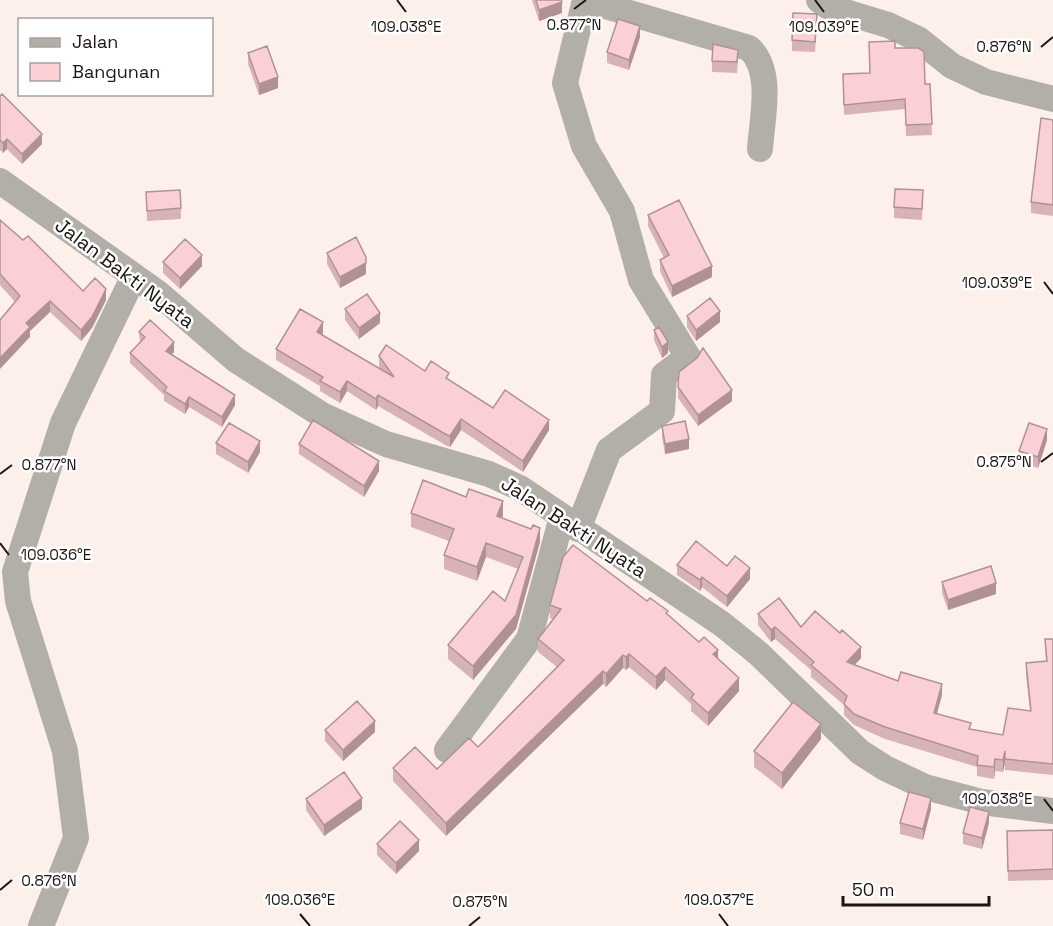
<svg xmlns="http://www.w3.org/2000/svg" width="1053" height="926" font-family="'Space Grotesk',sans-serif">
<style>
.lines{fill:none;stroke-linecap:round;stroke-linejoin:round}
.minor{stroke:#b2afa9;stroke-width:26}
.wall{fill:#d8b3b6}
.shaded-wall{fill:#b09294}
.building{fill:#fbd0d4;stroke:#b09294;stroke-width:1.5}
.ticks{fill:none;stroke:#1b1513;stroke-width:2}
.labels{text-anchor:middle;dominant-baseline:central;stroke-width:5;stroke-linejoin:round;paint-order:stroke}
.street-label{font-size:20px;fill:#1b1513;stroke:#fff}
.ticks-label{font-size:15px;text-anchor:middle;fill:#1b1513;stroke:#fff;stroke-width:5;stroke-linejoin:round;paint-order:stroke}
</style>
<rect width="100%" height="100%" fill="#fdf0ea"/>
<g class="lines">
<!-- minor -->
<path class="minor" d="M585,0L749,48C774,71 762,118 760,149
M819,0L829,7L888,25L918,39L952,66L986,82L1053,99
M0,181L158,293L236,360L322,415L386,444L489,474L520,488L722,624L759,654L860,752L885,768L925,787L982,802L1053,811
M578,529L609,450L662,411L664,375L688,357L641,280L622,211L584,146L565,83L585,0
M447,750L529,639L562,517
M41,926L76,838L65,751L18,601L15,572L63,423L134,276"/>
</g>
<!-- wall -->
<path class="wall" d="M532,0H561L562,13L539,21Z
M817,24L815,52L792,51V40Z
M640,37L629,70L607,63V52Z
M895,48L925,84H930L932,135L906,136L905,109L844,115L843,84L869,73Z
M248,53L278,88L259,95L248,64Z
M738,60L737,73L712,72V61Z
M0,96L42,144L22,164L7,149L3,153L0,150Z
M1053,120V216L1031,213V202Z
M146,192L181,208V219L147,221Z
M923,201L922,220L894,218V207Z
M648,215L712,277L672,297L660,271V260L664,258L648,226Z
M0,220L83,291L106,300L92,328L81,341L50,312L30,331V337L15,302L0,285Z
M327,253L366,274L340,288L327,264Z
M163,262L202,266L180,289L163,273Z
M345,309L380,323L359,339L345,320Z
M687,316L720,322L696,341L687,327Z
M654,330L668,353L662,358L654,340Z
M139,332L174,352L171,354L235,405L222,427L189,407L185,414L164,401V395L130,363V353L140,342Z
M323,333L322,334L380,369L379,367V356L425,371L449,380L493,408L549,430L523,472L461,430L450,447L447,446L378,406L376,410L347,391L340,403L320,391V386L276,360V349Z
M678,387L732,401L698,426L678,398Z
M662,426L689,449L665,454L662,437Z
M1047,440L1038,468L1019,462V451Z
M216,443L260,452L248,473L216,454Z
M299,444L379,471L364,497L299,454Z
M411,513L503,515L502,518L540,542L516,629L473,680L448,659V645L505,601L518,569L486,557L477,581L444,569V555L449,541L411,527Z
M677,565L727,566L750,579L727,607L702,587L700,591L677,575Z
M942,582L996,594L948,610L942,593Z
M647,601L668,615L718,659L739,691L708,726L691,711V704L665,680L656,690L629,667L626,670L623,668L606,687L603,684L446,836L393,781V768L437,769L478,747L557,667L538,652V639L553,619L550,618V605Z
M758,614L801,627L861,658L855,665L898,681L942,695L937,713L971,729L1003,735L1030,711L1026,675V663L1046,661L1045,639H1053V775L1005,770V763L1003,772L995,771L994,779L977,776V767L885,739L854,725L844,715V705L811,677V670L775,639L771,642L758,625Z
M325,730L375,732L343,761L325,741Z
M821,739L782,789L754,767V751Z
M306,799L362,809L324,836L306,810Z
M931,809L923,840L900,834V823Z
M989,823L982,849L963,844V833Z
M1053,830V880L1008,881L1007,831Z
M377,844L419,851L396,874L377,855Z"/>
<!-- shaded-wall -->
<path class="shaded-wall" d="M562,2V13L539,21V10Z
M640,26V37L629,70V60Z
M278,77V88L259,95V84Z
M42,134V144L22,164V154Z
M7,139V149L3,153V143Z
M202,255V266L180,289V278Z
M366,263V274L340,288V277Z
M712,266V277L672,297V286Z
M106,289V300L92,328L81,341V330Z
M50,301V312L30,331V337L0,369V358L26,323Z
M720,311V322L696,341V330Z
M380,313V323L359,339V328Z
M323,322V333L317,342V332Z
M174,342V352L166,361V351Z
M668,342V353L662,358V347Z
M347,381V391L340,403V392Z
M732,390V401L698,426V415Z
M235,395V405L222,427V417Z
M378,395V406L376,410V399Z
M189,397V407L185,414V404Z
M461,419V430L450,447V436Z
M549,420V430L523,472V461Z
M1047,429V440L1038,468V457Z
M689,439V449L665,454V444Z
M260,441V452L248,473V462Z
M379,461V471L364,497V486Z
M503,501V515L497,530V516Z
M540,528V542L516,629L473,680V666L516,615Z
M486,543V557L477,581V567Z
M750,568V579L727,607V596Z
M702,577V587L700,591V580Z
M996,583V594L948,610V600Z
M775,627V639L771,642V630Z
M861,647V658L847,673V662Z
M718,650V663L713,654Z
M629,654V667L626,670V657Z
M623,655V668L606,687V674Z
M665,667V680L656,690V677Z
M603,671V684L446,836V823Z
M739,678V691L708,726V713Z
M942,684V695L934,724V713Z
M375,721V732L343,761V750Z
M821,724V739L782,789V773Z
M1005,751V763L1003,772V760Z
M995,759V771L994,779V767Z
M362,798V809L324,836V825Z
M931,798V809L923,840V829Z
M989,812V823L982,849V838Z
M419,840V851L396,874V863Z"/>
<!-- building -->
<path class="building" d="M536,0H561L562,2L539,10Z
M793,13L817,14L815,42L792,40Z
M618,19L640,26L629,60L607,52Z
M895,41V48H918L924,52L925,84H930L932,124L906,125L905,99L844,105L843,74L870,73L869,42Z
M713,44L738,50L737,62L712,61Z
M267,46L278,77L259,84L248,53Z
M2,94L42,134L22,154L7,139L3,143L0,140V96Z
M1041,118L1053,120V205L1031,202Z
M895,189L923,190L922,209L894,207Z
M180,190L181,208L147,211L146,192Z
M679,200L712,266L672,286L660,260L669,255L648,215Z
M0,220L23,240L28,236L83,291L95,278L106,289L92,317L81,330L50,301L26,323L30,327L0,358V320L20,296L0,274Z
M356,237L366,257V263L340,277L327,253Z
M185,239L202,255L180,278L163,262Z
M367,294L380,313L359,328L345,309Z
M710,298L720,311L696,330L687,316Z
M300,309L323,322L317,332L394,377L379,356L386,345L425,371L431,361L449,373L446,378L493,408L505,390L549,420L523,461L461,419L450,436L447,435L378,395L376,399L347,381L340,392L320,381L323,377L276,349Z
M150,320L174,342L166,351L235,395L222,417L189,397L185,404L164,391L167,387L130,353L145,337L139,332Z
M659,327L668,342L662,347L654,330Z
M703,348L732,390L698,415L678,387L679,372L697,358Z
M313,420L379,461L364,486L299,444Z
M685,421L689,439L665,444L662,426Z
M229,423L260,441L248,462L216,443Z
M1029,423L1047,429L1038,457L1019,451Z
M423,480L466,497L469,489L503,501L497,516L531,529L533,525L540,528L516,615L473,666L448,645L493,591L505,601L523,557L486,543L477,567L444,555L454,529L411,513Z
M696,541L727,566L735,556L750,568L727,596L702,577L700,580L677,565Z
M573,545L647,601L650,598L668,611L666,613L699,642L704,637L718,650L713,654L739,678L708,713L691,698L694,694L665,667L656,677L629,654L626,657L623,655L606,674L603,671L446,823L393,768L415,747L437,769L469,738L478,747L564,660L538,639L561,609L550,605L563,557Z
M991,566L996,583L948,600L942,582Z
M779,598L801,627L815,611L840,633L842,630L861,647L847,662L898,681L901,672L942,684L934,713L971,723L969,729L1003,735L1008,708L1031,711L1026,663L1047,661L1045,639H1053V764L1005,759V751L1003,760L995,759L994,767L977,765L978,756L885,727L854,714L844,704L847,696L811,665L814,662L775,627L771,630L758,614Z
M357,701L375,721L343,750L325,730Z
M793,702L821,724L782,773L754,751Z
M344,772L362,798L324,825L306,799Z
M909,792L931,798L923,829L900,823Z
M970,807L989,812L982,838L963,833Z
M400,821L419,840L396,863L377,844Z
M1053,830V869L1008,871L1007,831Z"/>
<!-- ticks -->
<path class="ticks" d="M397,0L406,12M815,0L824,12M574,9L586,0M1041,47L1053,37M1044,282L1053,294M1041,462L1053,453M0,474L12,465M0,543L9,555M1044,799L1053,811M0,890L12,880M300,914L310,926M719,914L728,926M469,926L480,917"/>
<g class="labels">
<!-- street labels -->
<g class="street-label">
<text transform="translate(125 273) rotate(37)">Jalan Bakti Nyata</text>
<text transform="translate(574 527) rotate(33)">Jalan Bakti Nyata</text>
</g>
</g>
<g class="ticks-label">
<text x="574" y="30">0.877°N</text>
<text x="406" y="32">109.038°E</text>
<text x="824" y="32">109.039°E</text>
<text x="1004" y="52">0.876°N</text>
<text x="997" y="288">109.039°E</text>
<text x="1004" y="467">0.875°N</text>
<text x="49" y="470">0.877°N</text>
<text x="56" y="560">109.036°E</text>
<text x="997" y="804">109.038°E</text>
<text x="49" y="886">0.876°N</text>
<text x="300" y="905">109.036°E</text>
<text x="719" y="905">109.037°E</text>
<text x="480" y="907">0.875°N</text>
</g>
<!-- legend -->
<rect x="18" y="18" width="195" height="78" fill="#ffffff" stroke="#a4a1a1" stroke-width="1.5"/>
<rect x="30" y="38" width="30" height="9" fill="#b2afa9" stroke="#a4a1a1" stroke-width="1.5"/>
<text x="72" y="48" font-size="18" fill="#1b1513">Jalan</text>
<rect x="30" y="63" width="30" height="18" fill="#fbd0d4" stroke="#a4a1a1" stroke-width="1.5"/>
<text x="72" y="78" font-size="18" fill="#1b1513">Bangunan</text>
<!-- scale -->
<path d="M843 896v9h146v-9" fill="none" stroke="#1b1513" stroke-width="3"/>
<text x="852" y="896" font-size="18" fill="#1b1513" stroke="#ffffff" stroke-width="4.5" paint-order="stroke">50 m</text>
</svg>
